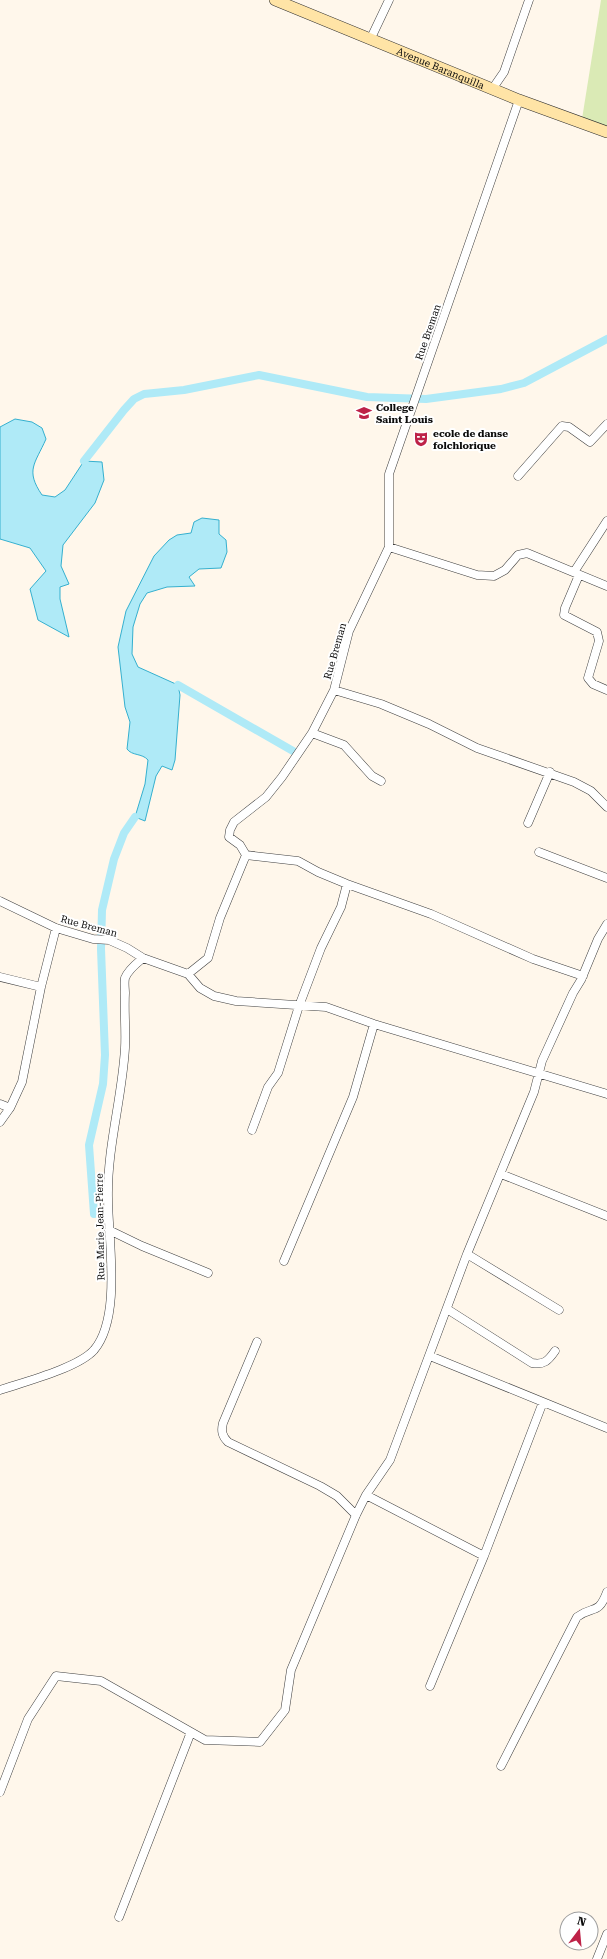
<svg xmlns="http://www.w3.org/2000/svg" width="607" height="1959" font-family="'Roboto Serif',serif">
<style>
.green{fill:#daeab5}
.water{fill:#afeaf7;stroke:#35b0cf}
.lines{fill:none;stroke-linecap:round;stroke-linejoin:round}
.canal{stroke:#afeaf7;stroke-width:8}
.street-casing{stroke:#3f3f3f;stroke-width:9}
.secondary-casing{stroke:#2e2e2e;stroke-width:12}
.street{stroke:#fff;stroke-width:8}
.secondary{stroke:#ffe4a6;stroke-width:11}
.labels{text-anchor:middle;dominant-baseline:central;stroke-width:4;stroke-linejoin:round;paint-order:stroke}
.street-label{font-size:10px;fill:#0c0c0c;stroke:#fff}
.poi-label{font-size:10px;font-weight:bold;fill:#0c0c0c;stroke:#fff;text-anchor:start}
</style>
<rect width="100%" height="100%" fill="#fff7eb"/>
<!-- green -->
<path class="green" d="M601,0H607V128L582,119Z"/>
<!-- water -->
<path class="water" d="M15,419L32,422L42,428L46,439C35,464 25,470 42,495L55,497L65,490L84,461L102,462L104,480L95,503L63,545L61,566L69,584L60,587V599L69,637L38,620L30,589L46,571L30,548L0,539V427Z
M202,518L219,520V534L226,540L227,552L221,568L199,569L189,577L195,586L167,587L147,593L140,604L133,627L132,654L138,667L178,685L180,695L175,760L172,770L162,766L156,776L145,821L135,817L145,784L148,760C142,753 132,756 127,749L130,722L125,707L118,647L126,611L154,556L169,540L177,535L191,533L194,522Z"/>
<g class="lines">
<!-- canal -->
<path class="canal" d="M84,461L124,410L134,399L144,394L184,390L259,375L367,397L426,399L501,389L524,383L607,339
M178,685L293,751
M94,1214L89,1145L103,1084L105,1055L101,949L102,910L114,859L124,833L135,817"/>
<!-- street casing -->
<g class="street-casing">
<path id="street" d="M371,38L389,0
M493,88L504,72L529,0
M518,476L562,426L569,427L590,442L607,424
M389,547L477,575L494,576L505,570L518,555L527,553L607,586
M574,572L607,521
M579,575L565,608L564,615L597,632L599,641L588,678L593,684L607,690
M334,690L381,704L429,724L477,748L574,782L591,791L607,807
M312,733L344,745L372,776L381,781
M528,823L550,772
M539,852L607,878
M246,855L298,861L318,872L347,884L431,914L533,959L583,976
M0,901L56,928L93,939L109,940L127,948L143,958L188,974L200,988L214,996L236,1001L326,1007L374,1024L607,1094
M188,974L208,958L220,918L246,855L240,845L229,837L230,830L234,822L266,797L282,777L312,733L334,690L349,631L389,547V474L519,100
M0,977L41,987
M0,1104L10,1108
M0,1122L10,1108L22,1082L41,987L56,928
M252,1130L268,1087L278,1073L299,1006L321,948L341,907L347,884
M501,1174L607,1216
M109,1230L142,1246L208,1273
M467,1254L559,1310
M284,1261L353,1097L374,1024
M447,1309L532,1363C544,1365 548,1361 555,1351
M257,1342L223,1423C221,1431 222,1436 228,1442L320,1486L337,1496L356,1515
M430,1356L607,1428
M0,1390C24,1382 78,1368 94,1350C122,1317 108,1239 108,1198C107,1147 122,1099 125,1048C126,1030 124,1012 125,993C125,989 124,983 125,978C128,970 137,963 143,958
M366,1495L484,1556
M430,1686L484,1556L543,1402
M501,1766L577,1617C593,1605 598,1616 607,1592
M0,1792L28,1719L56,1676L101,1681L205,1740L260,1742L285,1710L291,1670L356,1515L366,1495L390,1460L467,1254L534,1092L542,1061L573,993L581,980L598,939L607,924
M119,1917L191,1732
M597,1959L607,1934"/>
</g>
<!-- secondary casing -->
<g class="secondary-casing">
<g id="secondary">
<path id="s1" d="M275,0L519,100L607,132"/>
</g>
</g>
<!-- street -->
<use href="#street" class="street"/>
<!-- secondary -->
<use href="#secondary" class="secondary"/>
</g>
<!-- icons -->
<defs>
<g id="school-bare" transform="scale(1.2)"><path d="M0-5L7-2L0 1L-7-2ZM-4 1L0 2.5L4 1V4Q0 6-4 4Z" fill="#be2248" stroke="#fff" stroke-width="2.5" paint-order="stroke"/></g>
<g id="theatre-bare" transform="scale(1.2)"><path d="M-5-5.5Q0-4 5-5.5V0Q5 5 0 6Q-5 5-5 0ZM-3.3-2.5H-1v1.5H-3.3ZM1-2.5H3.3v1.5H1ZM-2.8 1Q0 5.5 2.8 1Z" fill="#be2248" stroke="#fff" stroke-width="2.5" paint-order="stroke"/></g>
</defs>
<g fill-rule="evenodd">
<use href="#school-bare" x="364" y="413"/>
<use href="#theatre-bare" x="421" y="439"/>
</g>
<g class="labels">
<!-- street labels -->
<g class="street-label">
<text stroke="none"><textPath href="#s1" startOffset="179">Avenue Baranquilla</textPath></text>
<text transform="translate(428 332) rotate(-71)">Rue Breman</text>
<text transform="translate(335 651) rotate(-74)">Rue Breman</text>
<text transform="translate(89 926) rotate(15)">Rue Breman</text>
<text transform="translate(100 1227) rotate(-91)">Rue Marie Jean-Pierre</text>
</g>
<!-- poi labels -->
<g class="poi-label">
<text x="376" y="407">College<tspan x="376" dy="12">Saint Louis</tspan></text>
<text x="433" y="433">ecole de danse<tspan x="433" dy="12">folchlorique</tspan></text>
</g>
</g>
<!-- north arrow -->
<g transform="translate(579 1931) rotate(16)"><circle r="19" fill="#ffffff" stroke="#9e9e9e"/>
<path d="M0-3L7 15L0 10L-7 15Z" fill="#be2248"/>
<text y="-6" font-size="11" font-weight="bold" text-anchor="middle" fill="#0c0c0c">N</text>
</g>
</svg>
